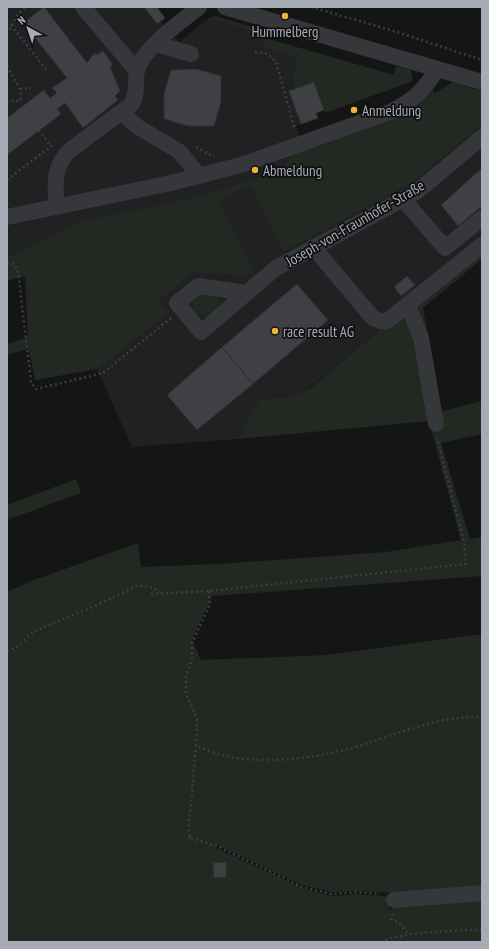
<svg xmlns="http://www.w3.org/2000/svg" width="489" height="949" font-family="'PT Sans Narrow',sans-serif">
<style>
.built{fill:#212123}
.green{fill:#212922;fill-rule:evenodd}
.building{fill:#3f4043;stroke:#2f2f32}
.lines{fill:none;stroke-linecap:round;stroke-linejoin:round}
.path{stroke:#3c3d42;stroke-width:2.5;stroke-dasharray:2 3;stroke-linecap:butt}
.minor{stroke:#36373b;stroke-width:16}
.poi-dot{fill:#ecb537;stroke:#101011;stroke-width:1.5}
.labels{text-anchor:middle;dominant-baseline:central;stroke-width:3.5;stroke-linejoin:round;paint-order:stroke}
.poi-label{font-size:15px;fill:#a7abb6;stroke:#101011;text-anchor:start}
.street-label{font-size:15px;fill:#a7abb6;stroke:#101011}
</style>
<rect width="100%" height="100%" fill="#151516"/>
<!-- built -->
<path class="built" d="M7,7H157L165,18L161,22L179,42L209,18L266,35L263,47L297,58L292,80L295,89L314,82L324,110L316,113L318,118L296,126L306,150L482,93V239L373,326L378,331L308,389L288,397L259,399L238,439L132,447L97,369L35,380L23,250L7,257Z"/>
<!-- green -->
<path class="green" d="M215,16L271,32L269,39L394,75L396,66L411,70L413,81L325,113L314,82L295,89L292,80L297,58L262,47L266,35L209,18Z
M453,82L482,91V124L410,184L283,252L250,185L218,201L254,273L243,275L192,272L159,300L170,312L97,369L35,380L29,349L7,355V344L28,337L25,276L7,281V257L80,222L198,197L281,171L293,154L392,120L413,108L433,90L435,93Z
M482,249V259L423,308L442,411L482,401V434L441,443L470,539L482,537V576L212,596L192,639L201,660L326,655L482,634V942H7V592L31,581L138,543L141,567L219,564L386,552L461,540L429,421L238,439L259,399L288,397L309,389L378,331L373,326L416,307ZM215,844L302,885L331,892L356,891L391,893L432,891L389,910L390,897L356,894L331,896L302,888L216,848Z
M199,294L215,296L221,303L208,315H198C189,309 192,301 199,294Z
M76,479L81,493L7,520V505Z"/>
<!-- building -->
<path class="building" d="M44,7L87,63L94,53L97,55L103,51L113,65L110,67L120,91L115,96L118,100L83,128L65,103L57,109L61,114L7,155V118L44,90L50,98L57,93L52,88L67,78L23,23Z
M144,7H157L165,18L157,24Z
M196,69L221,76V102L214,126H188L164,119V94L171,70Z
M314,82L324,110L316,113L318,118L301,124L289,91Z
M482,168V206L458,226L441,205Z
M407,276L415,285L401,296L394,287Z
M297,284L328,320L253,384L222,347Z
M222,347L253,384L197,430L167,395Z
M226,862V877L214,878L213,863Z"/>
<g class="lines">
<!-- path -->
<path class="path" d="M311,7L394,31L482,60
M11,25L48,72
M7,34L18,14L26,7
M255,52L268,54L276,62L295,130
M7,66L20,89L21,100L7,102
M20,89L31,88
M39,130L51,146
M196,147L214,157
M7,180L54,144
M7,262L14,264L18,272L31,382L36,389L103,373L171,318
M209,591L210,604L192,643V659L186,676V693L197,719L196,746C207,750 219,755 231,757C268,764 315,758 352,748C394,736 437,715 482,717
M151,594L209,591L466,564L464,542L437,438
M7,651L18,646L34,631L93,607L139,585L153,588L162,593
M188,837L191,838C186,823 191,811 192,795C193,779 194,763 196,746
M191,838L217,846L302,887L331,894L357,892L380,894
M393,914L391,919L399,923L409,935
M381,942C401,932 459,930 482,930"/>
<!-- minor -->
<path class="minor" d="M83,7L137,71
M225,7L482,82
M156,44L191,54
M122,113L138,127L180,152L199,176
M403,199L445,248L482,218
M56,207C56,184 52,169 69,151L132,104C139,89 134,84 137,71C143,47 180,23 199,7
M7,217L171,183L241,165L390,112C411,102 425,90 437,69
M313,247L373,318L380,321H387L482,245
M246,293L198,286L177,303L201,332L276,268L418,191L482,137
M408,305L421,338L436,424
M394,900L482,893"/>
</g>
<!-- markers -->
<g class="poi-dot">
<circle cx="285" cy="16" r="4"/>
<circle cx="354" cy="110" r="4"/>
<circle cx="255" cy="170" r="4"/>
<circle cx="275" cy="331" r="4"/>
</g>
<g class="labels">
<!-- poi labels -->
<g class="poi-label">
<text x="285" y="31" text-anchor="middle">Hummelberg</text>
<text x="362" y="110">Anmeldung</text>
<text x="263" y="170">Abmeldung</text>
<text x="283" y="331">race result AG</text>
</g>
<!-- street labels -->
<g class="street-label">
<text transform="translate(355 223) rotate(-30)">Joseph-von-Fraunhofer-Straße</text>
</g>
</g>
<!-- border -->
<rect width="489" height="949" fill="none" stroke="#a7abb6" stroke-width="16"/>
<!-- north arrow -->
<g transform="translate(28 28) rotate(320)" stroke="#101011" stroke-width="3" paint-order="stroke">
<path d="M0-3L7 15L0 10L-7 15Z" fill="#a7abb6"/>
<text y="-6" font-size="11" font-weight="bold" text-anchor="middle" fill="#a7abb6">N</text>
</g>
</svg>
